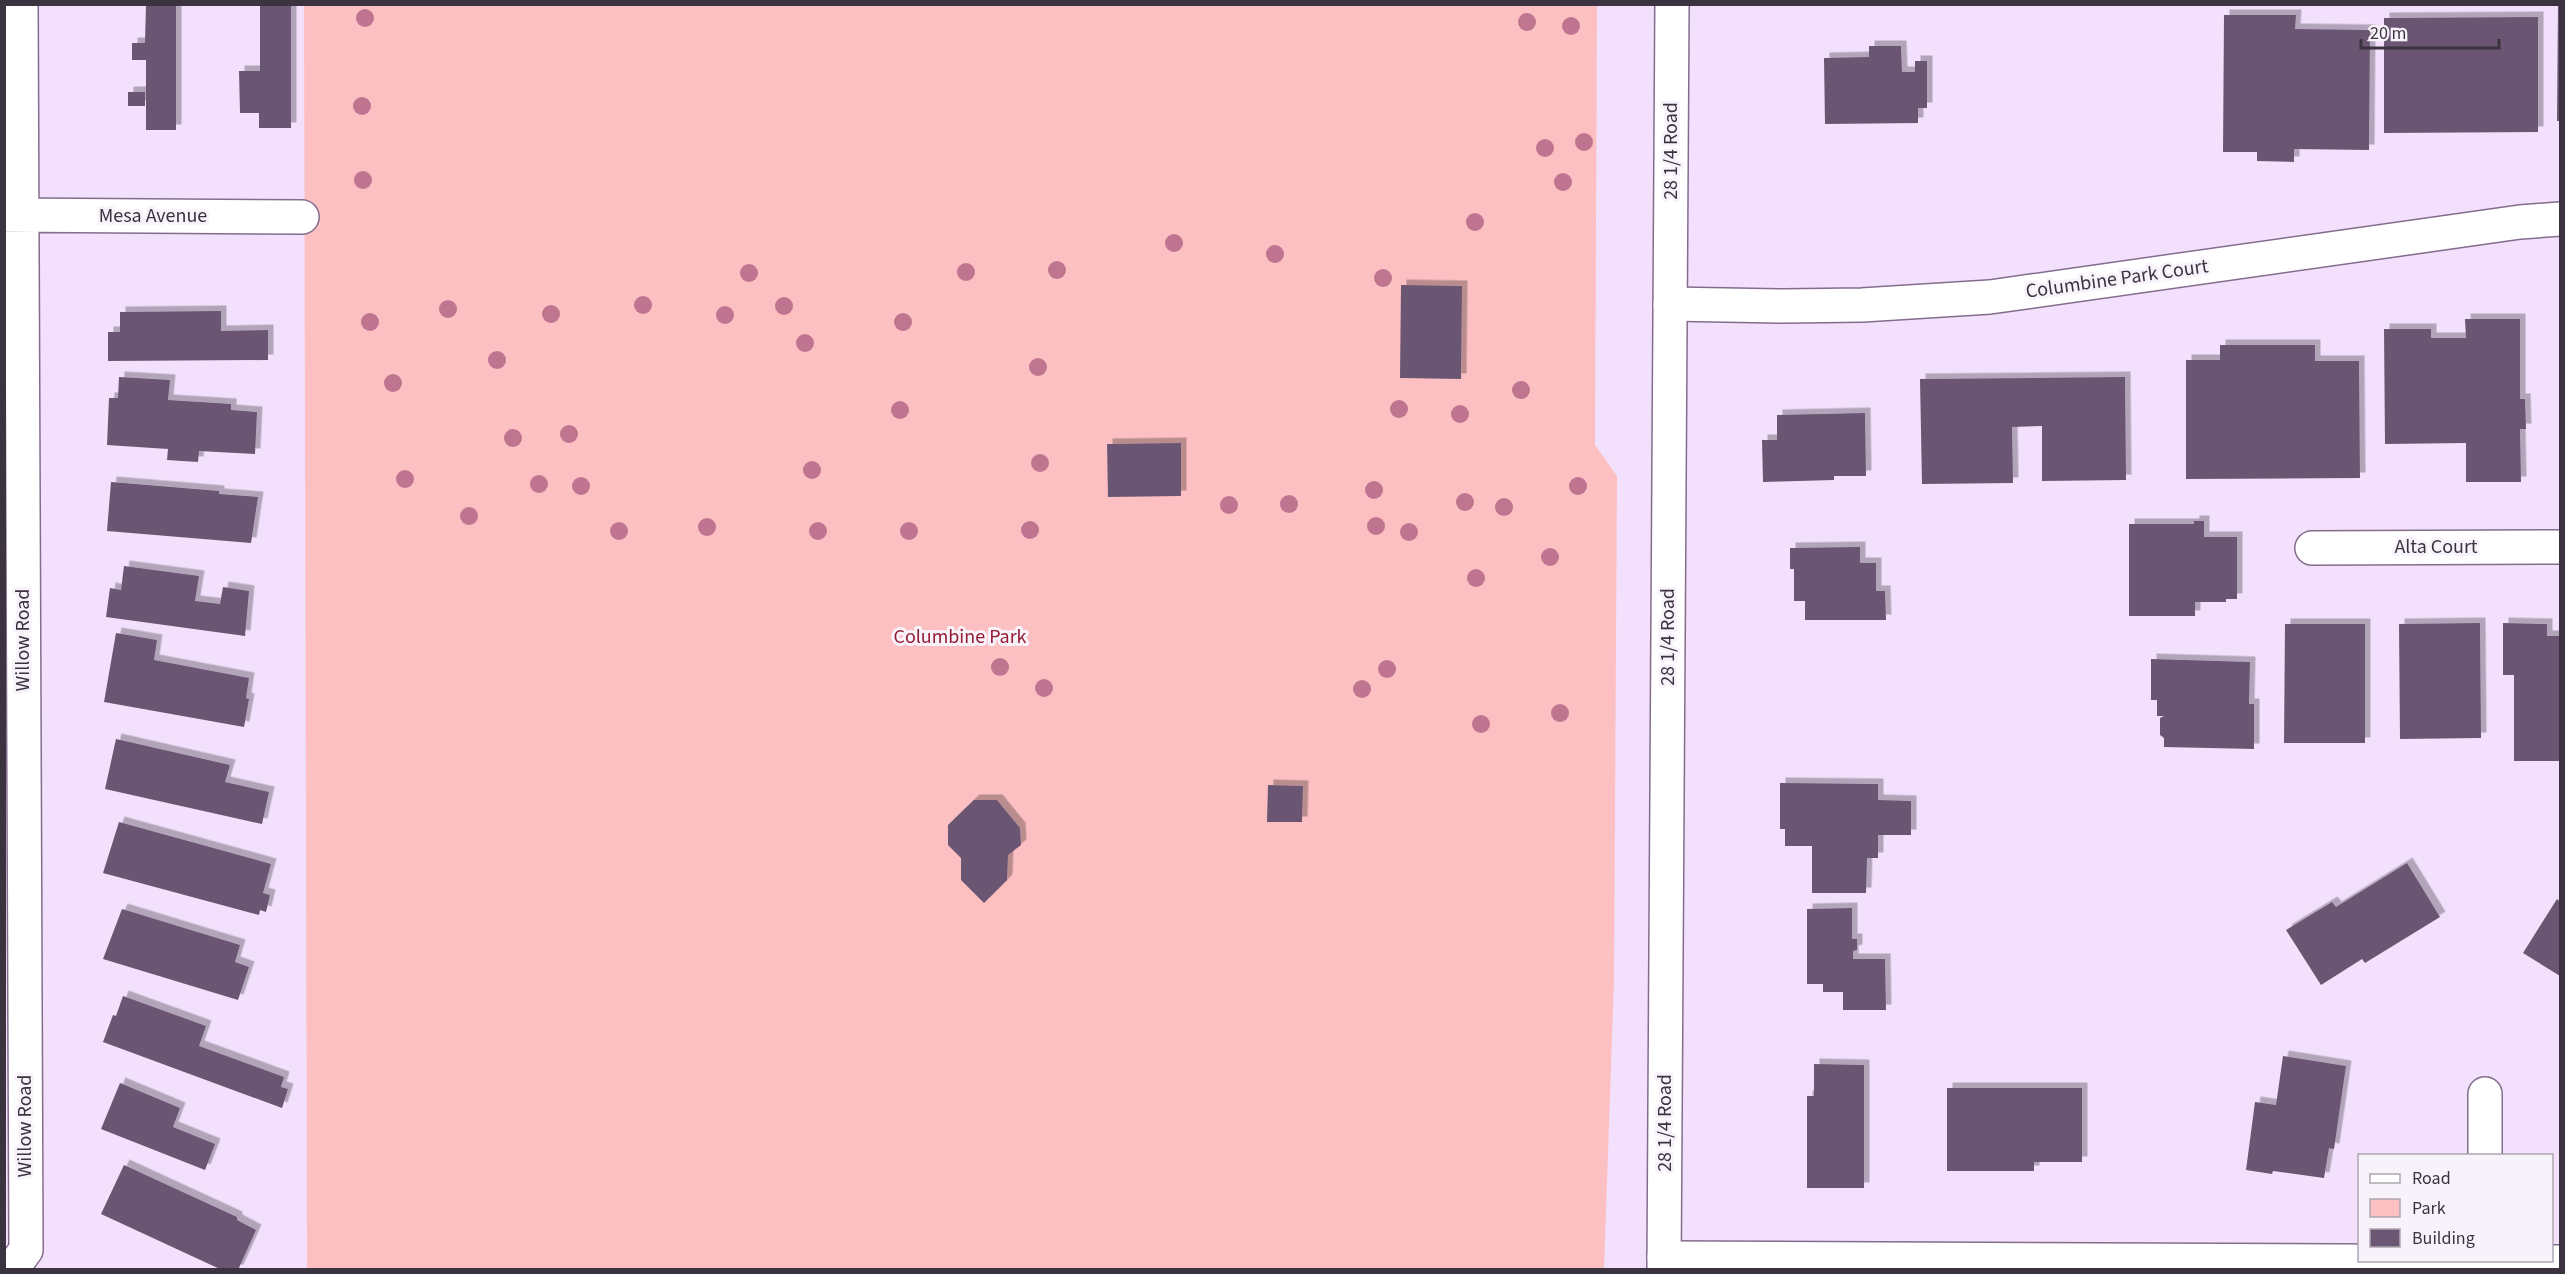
<svg xmlns="http://www.w3.org/2000/svg" width="2565" height="1274" font-family="'Source Sans 3',sans-serif">
<style>
.green{fill:#fcc0c2}
.building{fill:#6b5673;filter:url(#shadow)}
.lines{fill:none;stroke-linecap:round;stroke-linejoin:round}
.minor-casing{stroke:#836d8c;stroke-width:36}
.tertiary-casing{stroke:#836d8c;stroke-width:36}
.minor{stroke:#fff;stroke-width:33}
.tertiary{stroke:#fff;stroke-width:33}
.tree{fill:#bf748f}
.labels{text-anchor:middle;dominant-baseline:central;stroke-width:6;stroke-linejoin:round;paint-order:stroke}
.street-label{font-size:20px;fill:#3c3340;stroke:#f8f3fa}
.park-label{font-size:20px;fill:#951c35;stroke:#f8f3fa}
</style>
<defs>
<filter id="shadow"><feDropShadow dx="5.5" dy="-5.5" stdDeviation="0" flood-color="#0004"/></filter>
</defs>
<rect width="100%" height="100%" fill="#f3e0fc"/>
<!-- green -->
<path class="green" d="M304,5H1597L1595,445L1617,476L1614,980L1604,1269H307Z"/>
<!-- building -->
<path class="building" d="M146,4H176V130H146V60H132V43H145Z
M260,4H291V128H259V113H240L239,71H260Z
M2558,4H2560V121H2557Z
M2224,15H2296L2295,29L2370,30L2369,150L2294,149V162L2257,161V152H2223Z
M2538,17V132L2384,133V18Z
M1869,46H1901L1902,72H1915V61H1927V108H1918V123L1825,124L1824,58L1869,57Z
M128,92H145V106H128Z
M1401,285L1462,286L1461,379L1400,378Z
M221,311V331L268,330V360L108,361V332H120V312Z
M2465,319H2520V399H2525L2526,429H2520L2521,482H2466V443L2385,444L2384,329H2431V338H2466Z
M2220,345H2315V361H2359L2360,478L2186,479V360H2220Z
M119,377L170,380L168,400L231,404V410L257,412L255,454L199,451L198,462L167,460L168,449L107,445L109,398H118Z
M2125,377L2126,480L2042,481V426L2012,427L2013,483L1922,484L1920,379Z
M1865,413L1866,476H1834V480L1763,482L1762,440H1777V415Z
M1181,443V496L1108,497L1107,444Z
M111,482L219,491V494L258,497L251,543L107,531Z
M2194,521H2204V537H2237V599H2226V602H2195V616H2129V524H2194Z
M1860,547V563H1876V591H1885L1886,620H1805V601H1794V569H1790V548Z
M124,566L199,576L195,601L220,604L223,587L249,591L245,636L106,617L110,588L121,590Z
M2480,623L2481,738L2400,739L2399,624Z
M2503,623L2547,624V636H2560V761H2514V675H2503Z
M2285,624H2365V743H2284Z
M116,633L157,640L154,660L249,678L246,698L249,699L244,727L104,702Z
M2151,659L2250,662L2249,704H2254V749L2164,747V738L2160,735V718L2164,716H2157V700H2151Z
M116,739L230,765L225,782L269,792L262,824L105,789Z
M1780,783L1878,784V800L1911,801V835H1878V858H1867L1866,893H1812V846H1785V829H1780Z
M1268,785L1303,786L1302,822H1267Z
M974,800H997L1020,828L1021,845L1008,855L1007,880L984,903L961,880V858L948,845V825Z
M119,822L271,864L263,893L270,895L266,912L260,910L259,915L103,873Z
M2407,863L2440,917L2365,963L2362,959L2321,985L2286,930L2332,902L2336,907Z
M2557,899L2560,902V976L2523,953Z
M1852,908V939H1857V950L1853,951V959H1885L1886,1010H1843V992H1823V984H1807V909Z
M122,909L240,945L235,962L249,967L238,1000L103,959Z
M123,996L206,1026L199,1046L284,1077L281,1087L288,1089L282,1108L103,1042L113,1015L116,1016Z
M2283,1056L2346,1066L2334,1149L2329,1148L2324,1178L2273,1171L2272,1174L2246,1170L2255,1102L2276,1105Z
M1814,1064L1864,1065V1188H1807V1096H1814Z
M120,1083L180,1108L173,1127L215,1144L205,1170L101,1129Z
M1947,1088H2082V1162H2034V1171H1947Z
M124,1165L237,1217V1220L256,1230L238,1270H222L101,1214Z"/>
<g class="lines">
<!-- minor casing -->
<g class="minor-casing">
<path id="minor" d="M4,215L302,217
M1670,304L1785,306L1862,305L1990,297L2520,222L2560,219
M2312,548L2560,547
M2485,1094V1156
M1664,1258L2560,1262
M11,1270L26,1250L21,4"/>
</g>
<!-- tertiary casing -->
<g class="tertiary-casing">
<path id="tertiary" d="M1664,1270L1672,4"/>
</g>
<!-- minor -->
<use href="#minor" class="minor"/>
<!-- tertiary -->
<use href="#tertiary" class="tertiary"/>
</g>
<!-- trees -->
<g class="tree">
<circle cx="365" cy="18" r="9"/>
<circle cx="1527" cy="22" r="9"/>
<circle cx="1571" cy="26" r="9"/>
<circle cx="362" cy="106" r="9"/>
<circle cx="1584" cy="142" r="9"/>
<circle cx="1545" cy="148" r="9"/>
<circle cx="363" cy="180" r="9"/>
<circle cx="1563" cy="182" r="9"/>
<circle cx="1475" cy="222" r="9"/>
<circle cx="1174" cy="243" r="9"/>
<circle cx="1275" cy="254" r="9"/>
<circle cx="1057" cy="270" r="9"/>
<circle cx="966" cy="272" r="9"/>
<circle cx="749" cy="273" r="9"/>
<circle cx="1383" cy="278" r="9"/>
<circle cx="643" cy="305" r="9"/>
<circle cx="784" cy="306" r="9"/>
<circle cx="448" cy="309" r="9"/>
<circle cx="551" cy="314" r="9"/>
<circle cx="725" cy="315" r="9"/>
<circle cx="370" cy="322" r="9"/>
<circle cx="903" cy="322" r="9"/>
<circle cx="805" cy="343" r="9"/>
<circle cx="497" cy="360" r="9"/>
<circle cx="1038" cy="367" r="9"/>
<circle cx="393" cy="383" r="9"/>
<circle cx="1521" cy="390" r="9"/>
<circle cx="1399" cy="409" r="9"/>
<circle cx="900" cy="410" r="9"/>
<circle cx="1460" cy="414" r="9"/>
<circle cx="569" cy="434" r="9"/>
<circle cx="513" cy="438" r="9"/>
<circle cx="1040" cy="463" r="9"/>
<circle cx="812" cy="470" r="9"/>
<circle cx="405" cy="479" r="9"/>
<circle cx="539" cy="484" r="9"/>
<circle cx="581" cy="486" r="9"/>
<circle cx="1578" cy="486" r="9"/>
<circle cx="1374" cy="490" r="9"/>
<circle cx="1465" cy="502" r="9"/>
<circle cx="1289" cy="504" r="9"/>
<circle cx="1229" cy="505" r="9"/>
<circle cx="1504" cy="507" r="9"/>
<circle cx="469" cy="516" r="9"/>
<circle cx="1376" cy="526" r="9"/>
<circle cx="707" cy="527" r="9"/>
<circle cx="1030" cy="530" r="9"/>
<circle cx="619" cy="531" r="9"/>
<circle cx="818" cy="531" r="9"/>
<circle cx="909" cy="531" r="9"/>
<circle cx="1409" cy="532" r="9"/>
<circle cx="1550" cy="557" r="9"/>
<circle cx="1476" cy="578" r="9"/>
<circle cx="1000" cy="667" r="9"/>
<circle cx="1387" cy="669" r="9"/>
<circle cx="1044" cy="688" r="9"/>
<circle cx="1362" cy="689" r="9"/>
<circle cx="1560" cy="713" r="9"/>
<circle cx="1481" cy="724" r="9"/>
</g>
<g class="labels">
<!-- street labels -->
<g class="street-label">
<text transform="translate(1671 151) rotate(-90)">28 1/4 Road</text>
<text x="153" y="216">Mesa Avenue</text>
<text transform="translate(2117 279) rotate(-8)">Columbine Park Court</text>
<text x="2436" y="547">Alta Court</text>
<text transform="translate(1668 637) rotate(-90)">28 1/4 Road</text>
<text transform="translate(23 640) rotate(-90)">Willow Road</text>
<text transform="translate(1665 1123) rotate(-90)">28 1/4 Road</text>
<text transform="translate(25 1126) rotate(-90)">Willow Road</text>
</g>
<!-- park labels -->
<g class="park-label">
<text x="960" y="637">Columbine Park</text>
</g>
</g>
<!-- border -->
<rect width="2565" height="1274" fill="none" stroke="#3c3340" stroke-width="12"/>
<!-- legend -->
<rect x="2358" y="1154" width="195" height="108" fill="#f8f3fa" stroke="#ada6b0" stroke-width="1.5"/>
<rect x="2370" y="1174" width="30" height="9" fill="#ffffff" stroke="#ada6b0" stroke-width="1.5"/>
<text x="2412" y="1184" font-size="18" fill="#3c3340">Road</text>
<rect x="2370" y="1199" width="30" height="18" fill="#fcc0c2" stroke="#ada6b0" stroke-width="1.5"/>
<text x="2412" y="1214" font-size="18" fill="#3c3340">Park</text>
<rect x="2370" y="1229" width="30" height="18" fill="#6b5673" stroke="#ada6b0" stroke-width="1.5"/>
<text x="2412" y="1244" font-size="18" fill="#3c3340">Building</text>
<!-- scale -->
<path d="M2361 39v9h138v-9" fill="none" stroke="#3c3340" stroke-width="3"/>
<text x="2370" y="39" font-size="18" fill="#3c3340" stroke="#f8f3fa" stroke-width="4.5" paint-order="stroke">20 m</text>
</svg>
